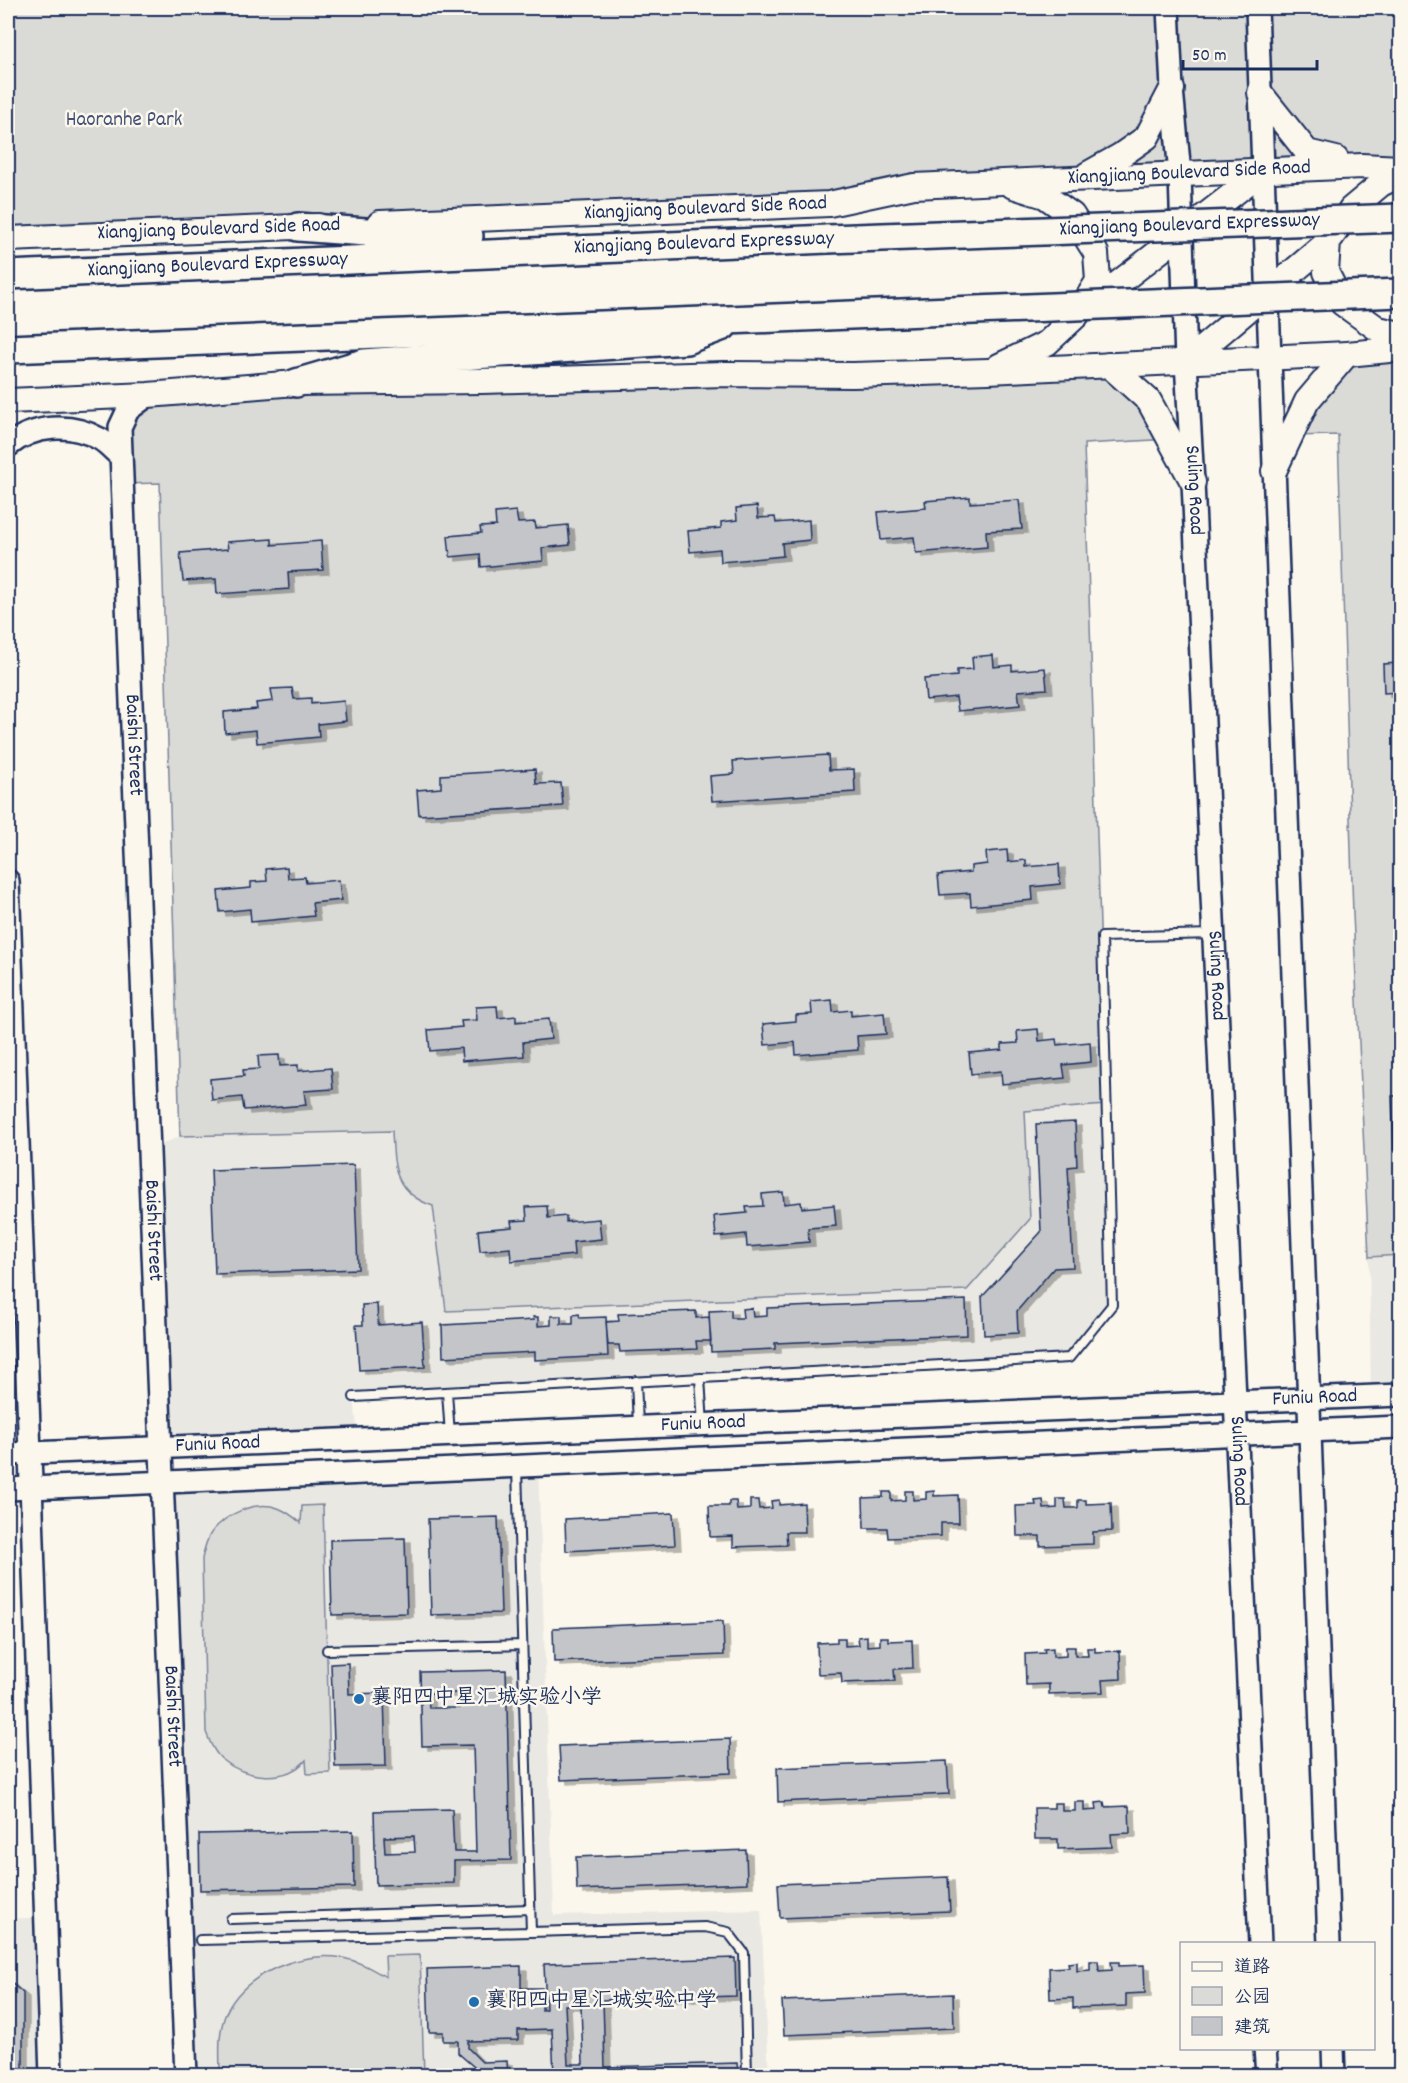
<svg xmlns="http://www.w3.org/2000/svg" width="1408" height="2083" font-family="Dekko,'LXGW WenKai TC',sans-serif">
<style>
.built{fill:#eae8e2}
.green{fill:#dadad7;stroke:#7a849a;stroke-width:1.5}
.building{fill:#c3c5c9;stroke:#1b2f5e;stroke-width:1.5;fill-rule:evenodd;filter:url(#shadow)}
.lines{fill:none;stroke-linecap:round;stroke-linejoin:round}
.lane-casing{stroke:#1b2f5e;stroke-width:12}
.secondary-casing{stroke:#1b2f5e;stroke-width:26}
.primary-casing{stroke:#1b2f5e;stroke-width:28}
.highway-casing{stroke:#1b2f5e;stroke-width:32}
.lane{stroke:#fbf7ec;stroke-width:8}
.secondary{stroke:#fbf7ec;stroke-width:21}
.primary{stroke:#fbf7ec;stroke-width:24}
.highway{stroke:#fbf7ec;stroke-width:27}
.highway-bridge-casing{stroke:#1b2f5e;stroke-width:32;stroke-linecap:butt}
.highway-bridge{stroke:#fbf7ec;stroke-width:27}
.poi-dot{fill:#1f6fb2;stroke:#fbf7ec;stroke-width:2}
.labels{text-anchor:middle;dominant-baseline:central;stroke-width:5;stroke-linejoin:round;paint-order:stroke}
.park-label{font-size:21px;fill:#415176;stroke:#fbf7ec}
.street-label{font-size:21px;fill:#1b2f5e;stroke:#fbf7ec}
.poi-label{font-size:21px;fill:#1b2f5e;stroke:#fbf7ec;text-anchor:start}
</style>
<defs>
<filter id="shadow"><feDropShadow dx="6" dy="4" stdDeviation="0" flood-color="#0004"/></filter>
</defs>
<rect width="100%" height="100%" fill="#fbf7ec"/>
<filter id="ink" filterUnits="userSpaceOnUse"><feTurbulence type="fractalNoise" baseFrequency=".0167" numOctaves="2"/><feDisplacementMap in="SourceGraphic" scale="12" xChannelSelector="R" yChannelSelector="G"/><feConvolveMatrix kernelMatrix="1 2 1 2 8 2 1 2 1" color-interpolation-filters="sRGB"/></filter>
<g filter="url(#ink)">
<!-- built -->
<path class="built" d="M1106,1105L1112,1305L1069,1358L354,1397L358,1439L161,1448L149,1150L180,1136L392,1131L394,1165L420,1201L433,1205L446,1311L1030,1219L1025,1110Z
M21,1229L30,1453L8,1454V1230Z
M1400,1255V1395L1371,1397L1369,1257Z
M538,1465L554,1915L761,1910L769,2075H186L162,1482Z
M46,1917L51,2075H8V1919Z"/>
<!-- green -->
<path class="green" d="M8,8H1400V168L1362,166L829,204L8,239Z
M1400,349V1255L1369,1257L1353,914L1338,435L1291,436L1347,354Z
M1109,365L1170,439L1084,444L1106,1105L1025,1111L1030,1219L967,1290L446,1311L433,1206C393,1192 394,1168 392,1131L180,1136L160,483L122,484L128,410L148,395Z
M323,1505L330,1773L307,1774L306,1760C285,1784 245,1778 223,1760C214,1753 210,1742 206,1732L202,1559C204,1550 206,1540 211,1533C225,1514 255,1500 278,1508C286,1511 294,1517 301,1523L302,1506Z
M420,1955L424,2075H220C220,2053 217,2032 227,2011C247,1972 302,1951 343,1958C359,1961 372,1969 386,1977L385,1956Z"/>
<!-- building -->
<path class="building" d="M970,497V503L1019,500L1022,529L986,531L987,547L916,553L914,537L881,540L878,512L926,508L925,501Z
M757,506L758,518L775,517L776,523L809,520L810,540L782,543L783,556L721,562L720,549L690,552L688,531L721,528V522L737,520L736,508Z
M516,511L518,523L535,522L536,528L568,525L570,545L542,548L543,561L481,567L480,554L450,557L448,536L481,533L480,527L496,526L495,513Z
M272,539V545L321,541L323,570L288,572L289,589L217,594L216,579L183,581L180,553L228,549L227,542Z
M993,655L994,667L1012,665V671L1045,668L1047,689L1018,691L1020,705L958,711L956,697L926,700L924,679L957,676V670L973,669L972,657Z
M1400,663V698H1399L1398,692L1384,693L1383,664Z
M292,688L294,699L311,698V704L344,701L346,721L318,724L319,737L257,743L256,730L225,733L224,712L257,709L256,703L273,701L271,689Z
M828,755L829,770L854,769L855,792L712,801L710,776L734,774L733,761Z
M535,769L536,784L561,783L563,806L419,815L417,790L441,788V775Z
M1007,850L1008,862L1026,860V867L1059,864L1060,884L1032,887L1033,900L971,906L970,893L940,895L938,875L971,872V866L987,864L986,852Z
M287,867L288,878L305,877L306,883L339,880L341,900L312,903L314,916L251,922L250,909L220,912L218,891L251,888V882L267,881L266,869Z
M832,1000L833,1012L851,1010V1016L884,1013L886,1034L857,1036L858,1050L796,1055L795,1042L765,1045L763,1024L796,1021V1015L812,1014L811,1002Z
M497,1006L498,1018L516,1016V1022L549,1019L551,1039L523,1042L524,1056L462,1061L461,1048L430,1051L428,1030L462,1027L461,1021L477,1020L476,1007Z
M1038,1029L1039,1041L1056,1039L1057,1045L1090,1042L1091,1062L1063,1065L1065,1078L1002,1084L1001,1071L971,1074L969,1053L1002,1050V1044L1018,1043L1017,1031Z
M279,1055L280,1066L298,1065V1071L331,1068L333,1089L304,1091L306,1105L244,1110L242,1097L212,1100L210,1079L244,1076L243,1070L259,1069L258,1056Z
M1392,1096H1400V1152H1394Z
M1075,1122L1077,1166L1068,1167L1073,1267L1054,1268L1017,1311L1018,1333L984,1335L982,1297L1041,1232L1036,1124Z
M354,1165L358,1269L215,1274L211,1170Z
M783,1192L784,1204L801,1202L802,1208L834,1205L836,1226L808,1228L809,1242L747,1247L746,1234L716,1237L714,1216L747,1213L746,1207L763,1206L762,1194Z
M547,1206L548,1218L566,1216V1222L599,1219L601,1239L573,1242L574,1255L511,1261L510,1248L480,1251L478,1230L512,1227L511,1221L527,1220L526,1207Z
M966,1300L967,1335L775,1343V1349L711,1352L709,1311L731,1310V1318H743L742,1309L752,1308L753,1317L767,1316V1308Z
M377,1304L378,1325L422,1322L425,1367L359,1370L356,1325H363L362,1305Z
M696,1311V1318L709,1317L711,1341H696L697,1349L620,1352L619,1345H608L606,1322L619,1321L618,1314Z
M579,1314L580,1318L606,1317L608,1356L535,1360V1352L443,1357L442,1325L534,1320L533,1317H538V1326L551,1325V1316H561V1324H573V1315Z
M905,1491H913V1500L926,1499V1492L934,1491V1496L958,1495L959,1523H941V1536L888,1538L887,1528H864L863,1498L883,1497V1492H891V1501L905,1500Z
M1057,1499H1065L1066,1508H1078V1500H1086V1504L1111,1503L1112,1531L1093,1532V1544L1040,1546V1536H1017L1016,1506L1036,1505L1035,1501L1043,1500L1044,1509L1057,1508Z
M750,1500H758L759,1509L772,1508L771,1501L779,1500V1505L804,1503L805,1532H786L787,1545L733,1547V1536L710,1537L709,1506H729V1501H736L737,1510L750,1509Z
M673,1513L675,1545L566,1551L565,1519Z
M498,1517L501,1613L431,1615L428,1519Z
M405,1538L407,1613L332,1615L330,1540Z
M723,1621L724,1655L554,1662L553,1628Z
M867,1636V1646L880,1645V1637H888V1641L912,1640L913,1668L894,1669L895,1681L842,1683L841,1673L818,1674L817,1643L837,1642V1638H845V1646L859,1645L858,1637Z
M1066,1647H1075V1656H1088L1087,1648H1095V1652L1120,1651L1121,1679L1102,1680L1103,1692L1049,1694V1684L1026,1685L1025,1654L1045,1653L1044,1649L1053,1648V1657L1066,1656Z
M348,1663L349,1694L384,1693L386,1766L335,1767L331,1664Z
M506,1670L511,1860L454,1861V1883L376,1885L374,1811L452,1809L454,1852H476L473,1745L422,1746L420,1672ZM428,1693H459V1708H429ZM414,1836L415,1852L385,1853L384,1837Z
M730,1739L731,1773L561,1780L559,1746Z
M947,1761L949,1794L778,1802L777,1768Z
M1075,1802H1084V1811L1097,1810L1096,1803L1104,1802L1105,1807L1129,1806L1130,1833L1111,1834L1112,1847L1058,1849V1839H1035L1034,1808H1054V1803H1062V1811H1075Z
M353,1831L354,1887L200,1890L199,1834Z
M746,1850L747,1883L577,1890L576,1857Z
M948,1877L950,1911L780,1918L778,1884Z
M735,1958L736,1996L603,2000L605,2067L737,2063L738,2076H554L552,2029L518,2030V2040L468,2041V2048L482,2062L507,2061L508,2076H491V2073H481L458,2053V2041H443V2032H429L427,1969L521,1966V1988H542V2010L546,2009L544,1964ZM565,2005H581L583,2064H568Z
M1090,1961H1098L1099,1971L1112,1970L1111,1962H1119V1966L1144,1965L1145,1993L1126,1994V2006L1073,2008V1998L1050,1999L1049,1968L1069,1967L1068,1963L1077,1962V1971L1090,1970Z
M8,1980L23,1993V2076H8Z
M953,1994L954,2028L784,2035L782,2001Z"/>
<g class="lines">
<!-- lane casing -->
<g class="lane-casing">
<path id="lane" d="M700,1378L703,1425
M636,1381L638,1425
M447,1392L450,1435
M354,1397L1069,1358L1112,1305L1102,937L1212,934
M517,1468L531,1932L705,1927L728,1932L744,1953L747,2076
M327,1650L522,1645
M231,1919L530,1909
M200,1940L531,1932"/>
</g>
<!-- secondary casing -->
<g class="secondary-casing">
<g id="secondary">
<path id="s1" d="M1168,8L1172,89L1180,174L1186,362L1193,482L1260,1944"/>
<path d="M1257,8L1329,1944"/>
<path id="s2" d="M148,395L128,410L120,427L186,2076"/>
<path d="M8,446C33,425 70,422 100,439C107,443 114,451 121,457"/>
<path d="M8,881L30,1453L51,2076"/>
<path id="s3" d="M8,1454L1400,1395"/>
<path d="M8,1489L1400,1427"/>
<path d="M1265,2048L1267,2076"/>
<path d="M1333,2048L1334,2076"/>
</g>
</g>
<!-- primary casing -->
<g class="primary-casing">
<g id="primary">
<path d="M1260,93L1307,152L1336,159"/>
<path d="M1088,174L1120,156L1147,137L1172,89"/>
<path d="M1400,175L1381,184L1351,209L1328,242L1326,272L1342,303L1378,329L1400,334"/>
<path id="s4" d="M380,223L829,204L914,186L1362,166L1400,168"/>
<path d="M8,239L318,226"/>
<path d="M1089,306L1264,170"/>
<path d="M1186,362L1328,242"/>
<path d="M1109,365L1149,401L1193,482"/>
<path d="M999,366L1047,343L1077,315L1098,281L1096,253L1072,215L1045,196L1013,186"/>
<path d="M8,401L148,395L296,383L482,381L724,374L853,375L988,371L1347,354L1400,349"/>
<path d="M1274,471L1307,401L1347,354"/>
</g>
</g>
<!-- highway casing -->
<g class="highway-casing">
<g id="highway">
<path d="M298,227L434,237L469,236"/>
<path id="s5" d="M8,275L828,239"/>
<path d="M8,349L826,316"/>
<path d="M296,383L364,363L686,340L723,326"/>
</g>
</g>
<!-- lane -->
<use href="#lane" class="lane"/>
<!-- secondary -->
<use href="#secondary" class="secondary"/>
<!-- primary -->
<use href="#primary" class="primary"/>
<!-- highway -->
<use href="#highway" class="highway"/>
<!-- highway-bridge casing -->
<g class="highway-bridge-casing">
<g id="highway-bridge">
<path id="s6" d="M828,239L1400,218"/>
<path d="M826,316L1400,293"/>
</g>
</g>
<!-- highway-bridge -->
<use href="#highway-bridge" class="highway-bridge"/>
</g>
</g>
<!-- markers -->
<g class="poi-dot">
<circle cx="359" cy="1699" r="6"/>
<circle cx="474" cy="2002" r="6"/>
</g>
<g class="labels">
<!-- park labels -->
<g class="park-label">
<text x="124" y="121">Haoranhe Park</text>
</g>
<!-- street labels -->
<g class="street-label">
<text stroke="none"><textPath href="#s4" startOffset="812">Xiangjiang Boulevard Side Road</textPath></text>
<text stroke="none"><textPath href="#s4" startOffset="326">Xiangjiang Boulevard Side Road</textPath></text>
<text stroke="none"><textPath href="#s6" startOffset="362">Xiangjiang Boulevard Expressway</textPath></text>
<text transform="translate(219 230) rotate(-2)">Xiangjiang Boulevard Side Road</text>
<text transform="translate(704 244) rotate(-2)">Xiangjiang Boulevard Expressway</text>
<text stroke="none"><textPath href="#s5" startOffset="210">Xiangjiang Boulevard Expressway</textPath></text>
<text stroke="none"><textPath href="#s1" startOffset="483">Suling Road</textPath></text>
<text stroke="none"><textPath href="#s2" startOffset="362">Baishi Street</textPath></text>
<text stroke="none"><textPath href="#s1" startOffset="969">Suling Road</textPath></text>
<text stroke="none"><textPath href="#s2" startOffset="848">Baishi Street</textPath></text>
<text stroke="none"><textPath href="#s3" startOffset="1308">Funiu Road</textPath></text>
<text stroke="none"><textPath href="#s3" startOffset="696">Funiu Road</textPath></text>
<text stroke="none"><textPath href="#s3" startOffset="210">Funiu Road</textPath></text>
<text stroke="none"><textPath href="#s1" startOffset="1455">Suling Road</textPath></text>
<text stroke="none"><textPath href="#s2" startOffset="1334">Baishi Street</textPath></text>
</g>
<!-- poi labels -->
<g class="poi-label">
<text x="371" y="1699">襄阳四中星汇城实验小学</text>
<text x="486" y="2002">襄阳四中星汇城实验中学</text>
</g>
</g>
<!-- margin -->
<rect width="1408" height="2083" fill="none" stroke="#fbf7ec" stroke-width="30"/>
<rect x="15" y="15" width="1378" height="2053" fill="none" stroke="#1b2f5e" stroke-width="2" filter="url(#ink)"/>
<!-- legend -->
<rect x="1180" y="1942" width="195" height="108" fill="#fbf7ec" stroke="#a1a7b3" stroke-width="1.5"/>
<rect x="1192" y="1962" width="30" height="9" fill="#fbf7ec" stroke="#a1a7b3" stroke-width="1.5"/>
<text x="1234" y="1972" font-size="18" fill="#1b2f5e">道路</text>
<rect x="1192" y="1987" width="30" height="18" fill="#dadad7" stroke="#a1a7b3" stroke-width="1.5"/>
<text x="1234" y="2002" font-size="18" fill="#1b2f5e">公园</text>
<rect x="1192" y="2017" width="30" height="18" fill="#c3c5c9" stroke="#a1a7b3" stroke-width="1.5"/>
<text x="1234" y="2032" font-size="18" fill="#1b2f5e">建筑</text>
<!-- scale -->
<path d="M1183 60v9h134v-9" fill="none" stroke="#1b2f5e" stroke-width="3"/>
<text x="1192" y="60" font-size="18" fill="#1b2f5e" stroke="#fbf7ec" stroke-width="4.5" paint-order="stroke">50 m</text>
</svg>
